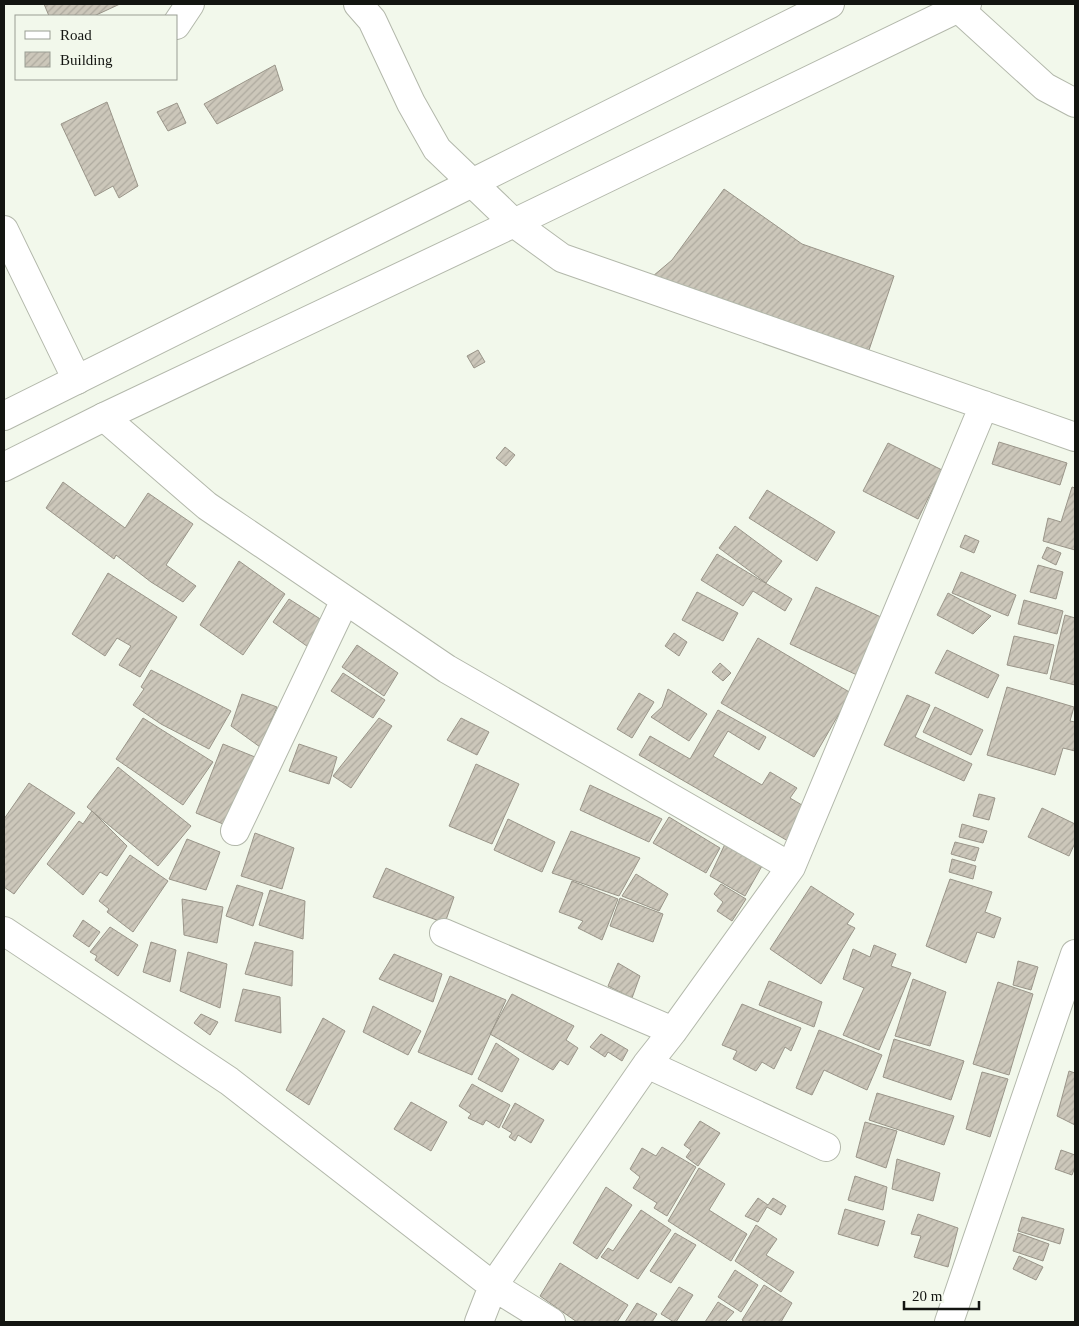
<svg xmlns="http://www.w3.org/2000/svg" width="1079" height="1326" font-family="Georgia,serif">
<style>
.building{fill:url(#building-hatch);stroke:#9a9589}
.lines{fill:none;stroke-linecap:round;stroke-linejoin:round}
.street-casing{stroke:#b3b8ab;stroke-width:30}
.secondary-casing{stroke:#b3b8ab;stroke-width:30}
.street{stroke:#fff;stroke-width:28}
.secondary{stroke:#fff;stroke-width:28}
</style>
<defs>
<pattern id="building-hatch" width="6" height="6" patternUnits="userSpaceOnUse" patternTransform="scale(1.25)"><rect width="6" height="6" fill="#ccc7ba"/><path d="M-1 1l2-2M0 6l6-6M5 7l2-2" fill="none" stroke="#aeaa9f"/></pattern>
</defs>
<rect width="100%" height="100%" fill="#f2f8eb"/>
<!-- building -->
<path class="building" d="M44,4H120L94,16H49Z
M275,65L283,90L217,124L204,104Z
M107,102L138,186L119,198L113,186L95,196L61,124Z
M177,103L186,123L168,131L157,112Z
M724,189L802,244L894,276L869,350L653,276L672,260Z
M478,350L485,362L474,368L467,356Z
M999,442L1067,463L1060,485L992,464Z
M888,443L942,470L918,519L863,491Z
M505,447L515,455L506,466L496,458Z
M63,482L125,528L148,493L193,524L166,565L196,586L183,602L151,582L116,555L114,559L46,508Z
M1072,487L1075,488V550L1043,541L1048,518L1061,522Z
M767,490L835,532L817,561L749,518Z
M735,526L782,561L766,583L719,548Z
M965,535L979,541L974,553L960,547Z
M1047,547L1061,553L1056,565L1042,558Z
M717,554L792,599L785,611L753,591L743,606L701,580Z
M239,561L285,594L243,655L200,625Z
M1038,565L1063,572L1056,599L1030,592Z
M961,572L1016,595L1008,616L952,593Z
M108,573L177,617L140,677L119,665L131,646L117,638L105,656L72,634Z
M816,587L883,618L857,675L790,644Z
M697,592L738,613L723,641L682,620Z
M948,593L991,616L973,634L937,615Z
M289,599L328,624L311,649L273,622Z
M1024,600L1063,611L1057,634L1018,624Z
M1065,615L1075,618V685L1050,679Z
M674,633L687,642L679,656L665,646Z
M1014,636L1054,645L1047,674L1007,665Z
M758,638L851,693L814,757L721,703Z
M357,645L398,673L384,696L342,667Z
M947,650L999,675L988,698L935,673Z
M720,663L731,673L723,681L712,672Z
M151,670L231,711L209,749L161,724L133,705L144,689L141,687Z
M343,673L385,700L373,718L331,691Z
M1007,687L1074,707L1070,721L1075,722V751L1063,748L1055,775L987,755Z
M668,689L707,714L689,741L651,717L662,707Z
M639,693L654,702L632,738L617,729Z
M242,694L277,707L260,747L231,726Z
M907,695L930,705L915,737L972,764L964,781L884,745Z
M935,707L983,730L971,755L923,732Z
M718,710L766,737L759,750L728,731L713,756L762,785L770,772L797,788L790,798L807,808L788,841L639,755L650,736L690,759Z
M143,718L213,762L183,805L116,759Z
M379,718L392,726L351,788L333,776Z
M461,718L489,732L477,755L447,740Z
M223,744L255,757L228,826L196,813Z
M299,744L337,757L329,784L289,771Z
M476,764L519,784L492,844L449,826Z
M118,767L191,826L158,866L87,807Z
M29,783L75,813L14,894L4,887V819Z
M590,785L662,819L649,842L580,810Z
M979,794L995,798L989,820L973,816Z
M1042,808L1075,824V843L1069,856L1028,837Z
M92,811L127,846L107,876L100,872L83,895L47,864L79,821L83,824Z
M669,817L720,848L706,873L653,843Z
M508,819L555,842L542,872L494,850Z
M962,824L987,831L983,843L959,837Z
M571,831L640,858L619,896L552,873Z
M255,833L294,848L282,889L241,876Z
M187,839L220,852L206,890L169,879Z
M955,842L979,848L975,861L951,854Z
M725,844L762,866L745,896L710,876Z
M130,855L168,881L133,932L107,912L109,909L99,901Z
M952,859L976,866L973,879L949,872Z
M386,868L454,897L445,923L373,897Z
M636,874L668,894L659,911L622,896Z
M950,879L992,892L985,912L1001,918L994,938L977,932L966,963L926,946Z
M572,881L618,899L602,940L578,928L583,921L559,912Z
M721,884L746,899L732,921L717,911L723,902L714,894Z
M237,885L263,893L253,926L226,916Z
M811,886L854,914L847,924L855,928L821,984L770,949Z
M270,890L305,901L303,939L259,925Z
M620,898L663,914L653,942L610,926Z
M182,899L223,907L217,943L184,935Z
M83,920L100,932L89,947L73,936Z
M110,927L138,945L118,976L95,960L97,956L90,952Z
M151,942L176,950L170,982L143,972Z
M255,942L293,951L292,986L245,974Z
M874,945L896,954L891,966L911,973L879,1050L843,1035L864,988L843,979L853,949L870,957Z
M188,952L227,964L220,1008L180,991Z
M394,954L442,974L433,1002L379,979Z
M1018,961L1038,967L1031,990L1013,985Z
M618,963L640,976L632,998L608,986Z
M450,976L506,1000L472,1075L418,1052Z
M913,979L946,992L930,1046L895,1036Z
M769,981L822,1002L814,1027L759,1005Z
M998,982L1033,994L1009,1075L973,1064Z
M243,989L280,997L281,1033L235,1021Z
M512,994L574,1026L566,1040L578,1048L568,1065L560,1060L553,1070L490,1034Z
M742,1004L801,1028L791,1051L785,1047L774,1069L762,1062L756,1071L733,1059L737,1051L722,1045Z
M373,1006L421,1031L408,1055L363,1032Z
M201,1014L218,1022L210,1035L194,1023Z
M323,1018L345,1031L309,1105L286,1090Z
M819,1030L882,1055L867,1090L824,1070L812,1095L796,1088Z
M601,1034L628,1050L622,1061L608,1052L605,1057L590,1047Z
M894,1039L964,1061L951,1100L883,1077Z
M496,1043L519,1059L502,1092L478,1079Z
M1069,1071L1075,1073V1125L1057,1116Z
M982,1072L1008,1079L990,1137L966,1129Z
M472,1084L510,1105L499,1128L486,1120L483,1125L468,1118L471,1114L459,1106Z
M877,1093L954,1116L944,1145L869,1120Z
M411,1102L447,1122L431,1151L394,1129Z
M515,1103L544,1120L531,1143L518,1135L515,1141L509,1137L512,1133L502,1127Z
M700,1121L720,1133L698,1166L686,1157L691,1150L684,1145Z
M865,1122L897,1131L886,1168L856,1157Z
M662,1147L696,1167L667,1216L654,1208L657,1203L633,1188L640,1177L630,1169L642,1148L656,1156Z
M1061,1150L1075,1155V1167L1072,1175L1055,1169Z
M897,1159L940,1173L933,1201L892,1189Z
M699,1168L725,1184L709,1210L747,1234L731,1261L668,1221Z
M855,1176L887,1187L883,1210L848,1200Z
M606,1187L632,1205L597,1259L573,1243Z
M758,1198L768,1205L773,1198L786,1206L781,1215L767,1207L758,1222L745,1216Z
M845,1209L885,1221L878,1246L838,1234Z
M641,1210L671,1230L638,1279L601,1257L608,1248L613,1251Z
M918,1214L958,1228L948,1267L914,1257L921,1236L911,1234Z
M1022,1217L1064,1229L1060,1244L1018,1231Z
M756,1225L777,1239L766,1255L794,1272L781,1292L735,1261Z
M675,1233L696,1245L671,1283L650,1271Z
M1018,1233L1049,1244L1043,1261L1013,1251Z
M1019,1256L1043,1267L1036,1280L1013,1269Z
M560,1263L628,1305L617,1322H577L540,1296Z
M735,1270L758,1285L741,1312L718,1297Z
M764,1285L792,1303L781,1322H745L742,1320Z
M679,1287L693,1295L676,1322H674L661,1314Z
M718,1302L734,1312L726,1321L728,1322H705Z
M637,1303L657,1314L652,1322H625Z"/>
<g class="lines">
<!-- street casing -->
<g class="street-casing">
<path id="street" d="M358,4L372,20L411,103L437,149L514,223L562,258L1075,437
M958,8L1045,87L1075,103
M176,25L190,4
M4,230L77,380
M104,417L207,506L447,669L791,867
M235,831L345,600
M4,931L229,1081L493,1286L551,1322
M444,933L673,1031
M647,1064L826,1147
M479,1322L493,1286L647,1064L673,1031L791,867L984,405
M949,1322L1075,954"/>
</g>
<!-- secondary casing -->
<g class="secondary-casing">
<path id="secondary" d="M4,416L472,183L830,4
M4,467L104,417L514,223L967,4"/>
</g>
<!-- street -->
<use href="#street" class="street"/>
<!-- secondary -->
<use href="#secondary" class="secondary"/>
</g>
<!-- border -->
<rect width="1079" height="1326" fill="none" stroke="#131511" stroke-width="10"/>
<!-- legend -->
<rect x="15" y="15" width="162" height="65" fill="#f2f8eb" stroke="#999d94"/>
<rect x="25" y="31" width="25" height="8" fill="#ffffff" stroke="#999d94"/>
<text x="60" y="40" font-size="15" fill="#131511">Road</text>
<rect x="25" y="52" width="25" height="15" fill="url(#building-hatch)" stroke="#999d94"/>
<text x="60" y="65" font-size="15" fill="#131511">Building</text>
<!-- scale -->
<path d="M904 1301v8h75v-8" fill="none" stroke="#131511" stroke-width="2.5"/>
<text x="912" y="1301" font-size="15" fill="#131511" stroke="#f2f8eb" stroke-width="4" paint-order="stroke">20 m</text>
</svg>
